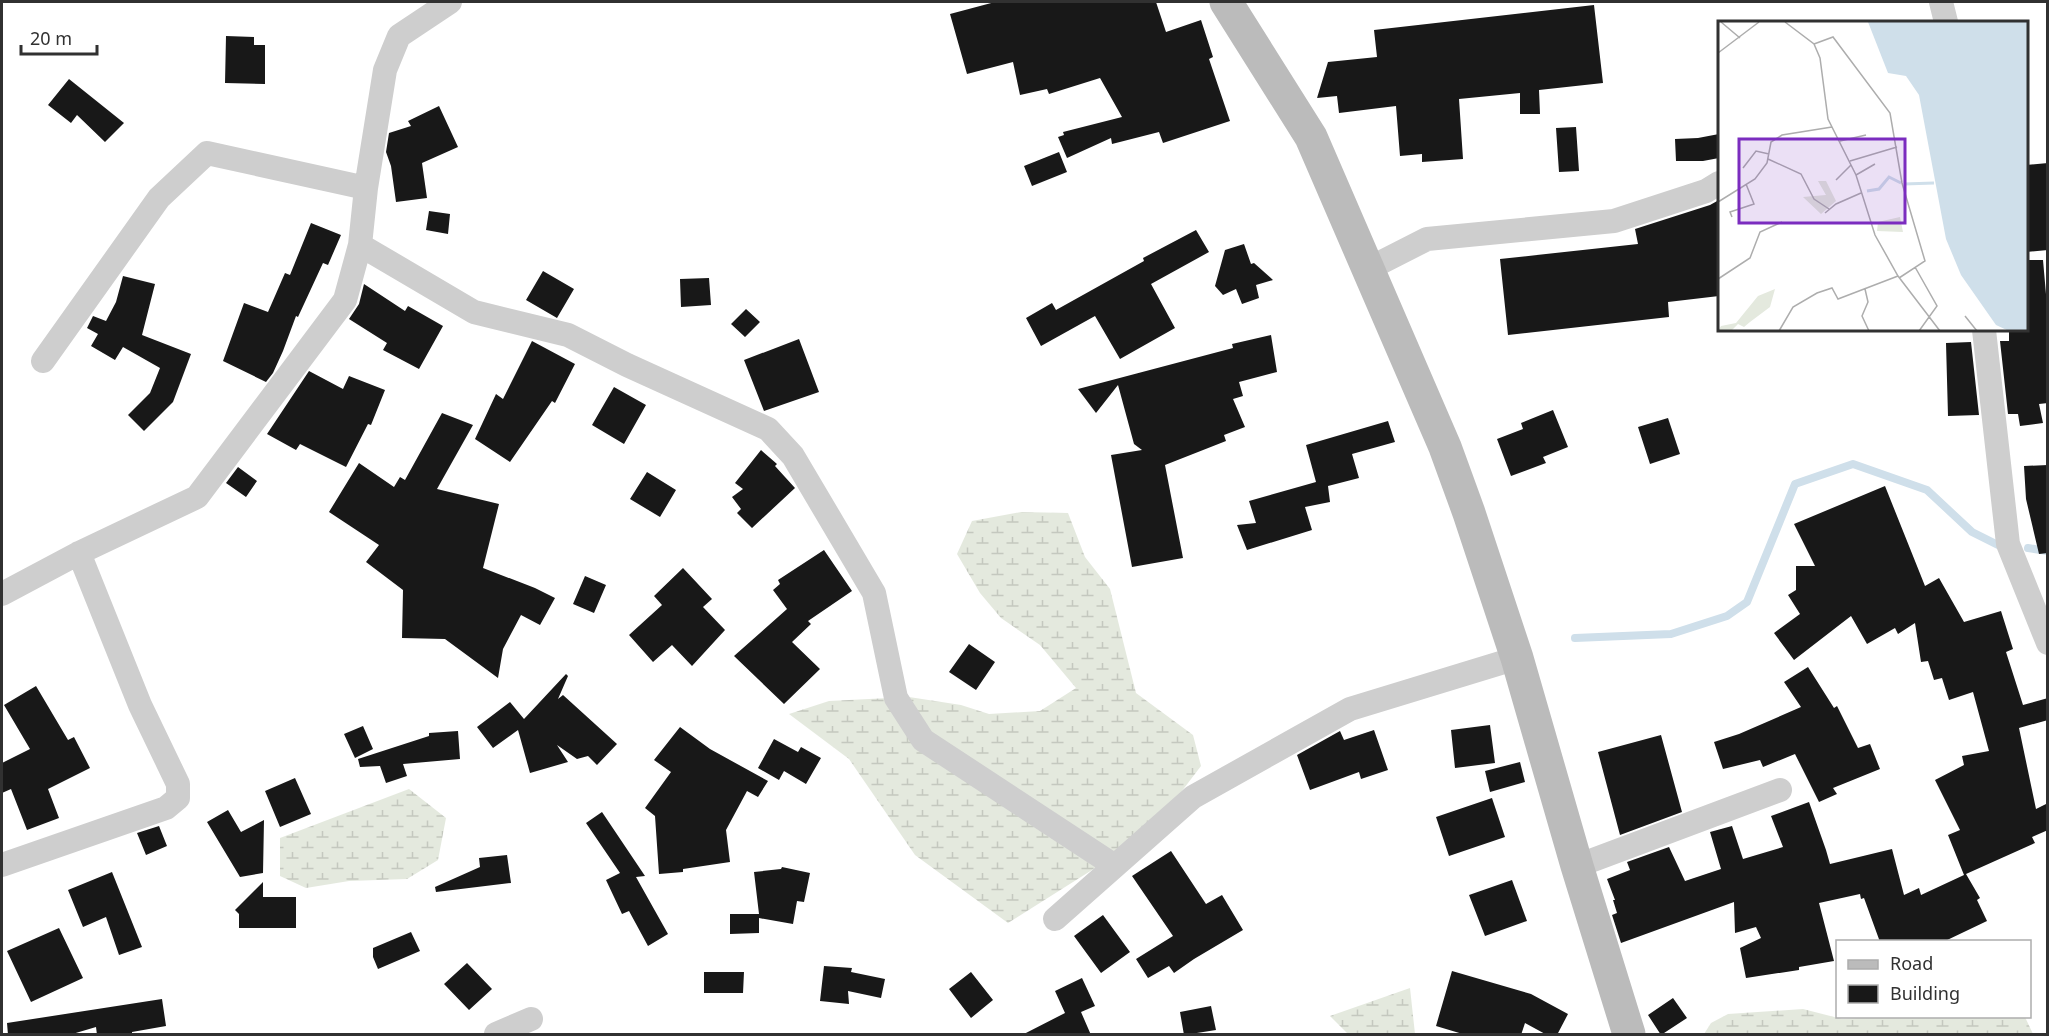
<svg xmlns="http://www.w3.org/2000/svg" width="2049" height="1036" font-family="'Noto Sans',sans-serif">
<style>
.wetland{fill:url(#wetland-marsh)}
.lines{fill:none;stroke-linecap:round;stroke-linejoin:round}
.stream{stroke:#cfdfea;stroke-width:8}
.building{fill:#181818}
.minor{stroke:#cecece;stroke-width:24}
.secondary{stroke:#bbb;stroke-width:33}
.inset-river{fill:none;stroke:#cfdfea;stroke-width:3}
.inset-road{fill:none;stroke:#adadad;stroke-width:1.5}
.view{fill:#7b2cbf;fill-opacity:0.15;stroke:#7b2cbf;stroke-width:3}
.inset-edge{fill:none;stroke:#313131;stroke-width:3}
</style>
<defs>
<pattern id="wetland-marsh" width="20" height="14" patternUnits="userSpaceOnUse" patternTransform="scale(1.5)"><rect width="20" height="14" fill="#e4e9de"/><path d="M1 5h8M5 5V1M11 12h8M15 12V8" fill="none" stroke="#c4c8bf"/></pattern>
</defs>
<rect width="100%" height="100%" fill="#fff"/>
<!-- wetland -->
<path class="wetland" d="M1021,512L1068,513L1085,557L1110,589L1136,693L1193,735L1201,766L1149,834L1008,923L915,855L849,759L789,714L829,701L909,697L961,705L989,714L1040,711L1076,688L1040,645L1001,618L980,593L957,554L972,521Z
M409,789L446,818L438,860L407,879L349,881L306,888L280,876V838Z
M1410,988L1415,1034H1348L1330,1016Z
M1803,1009L1842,1019L1886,1016L2025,1017L2033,1034H1704L1711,1023L1728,1014Z"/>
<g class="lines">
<!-- stream -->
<path class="stream" d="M2028,548L2047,551
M1575,638L1671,634L1727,616L1747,602L1795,484L1853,464L1927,490L1972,532L1998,545"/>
</g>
<!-- building -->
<path class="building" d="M995,2H1156L1166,32L1201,20L1213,57L1209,59L1230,121L1163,143L1159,132L1112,144L1111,138L1067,158L1058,137L1064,135L1063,132L1122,117L1100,78L1049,94L1047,89L1020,95L1013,62L967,74L950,14Z
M1594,5L1603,83L1539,90L1540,114H1520V93L1459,99L1463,159L1422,162V154L1400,156L1396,106L1339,113L1337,96L1317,98L1328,62L1377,57L1374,30Z
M226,36L254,37V45H265V84L225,83Z
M69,79L124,123L105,142L77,115L71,123L48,105Z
M439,106L458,147L422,163L427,198L396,202L391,166L386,152L389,133L411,126L408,121Z
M1576,127L1579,171L1559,172L1556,128Z
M1719,134V158L1703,161H1676L1675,139L1698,138Z
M1059,152L1067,172L1032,186L1024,166Z
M2048,163V250L2026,252V165Z
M1719,200V296L1668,302L1669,317L1508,335L1500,259L1638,244L1635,229L1710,205Z
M429,211L450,214L448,234L426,230Z
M311,223L341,235L328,265L323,263L298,317L296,316L283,351L273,373L266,382L223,361L244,303L268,312L285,273L290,275Z
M1196,230L1209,252L1151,284L1175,328L1120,359L1095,316L1041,346L1026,318L1052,303L1056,310L1144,261L1143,258Z
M1244,244L1251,264L1254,263L1273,280L1256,285L1259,298L1242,304L1236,289L1223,295L1215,286L1225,250Z
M2026,260H2043L2048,317V403L2039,404L2043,423L2020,426L2018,414H2008L2000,341H2009V330H2026Z
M543,271L574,289L557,318L526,300Z
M123,276L155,284L142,335L191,354L173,402L144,431L128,415L150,393L160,368L123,347L115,360L91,346L98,334L87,328L93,316L106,321L116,302Z
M709,278L711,305L681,307L680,279Z
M364,284L405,311L408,306L443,326L419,369L383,350L387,343L349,319L359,304Z
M746,309L760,322L745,337L731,324Z
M1271,335L1277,372L1239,382L1243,396L1233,399L1245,427L1224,435L1226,441L1165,465L1183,558L1132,567L1111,455L1142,450L1134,444L1118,385L1096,413L1078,389L1233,348L1232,344Z
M799,339L819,392L764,411L744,360Z
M532,341L575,364L555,403L552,401L510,462L475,439L496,394L503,399Z
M1971,342L1979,415L1948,416L1946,343Z
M309,371L343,389L349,376L385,390L371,425L368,424L346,467L300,444L296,450L267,434Z
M614,387L646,405L624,444L592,425Z
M1553,410L1568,447L1543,457L1546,463L1511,476L1497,439L1523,429L1521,423Z
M442,413L473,425L437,489L499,504L483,568L535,588L555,598L540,625L521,615L503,649L498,678L445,639L402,638L403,590L366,562L379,545L329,512L359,463L394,487L400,477L405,480Z
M1668,418L1680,454L1650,464L1638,427Z
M1388,421L1395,442L1352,454L1359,478L1328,486L1330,502L1305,507L1312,530L1247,550L1237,525L1256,523L1249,501L1316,482L1306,445Z
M761,450L777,464L775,466L795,488L752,528L737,513L741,509L732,497L743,489L735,483Z
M2048,465V553L2039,554L2026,499L2024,466Z
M238,467L257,481L246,497L226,483Z
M647,472L676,490L660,517L630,499Z
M1885,486L1925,586L1939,578L1964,622L2001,611L2013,649L2006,652L2023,705L2048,698V720L2019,728L2036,809L2048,803V830L2032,837L2035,843L1966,874L1980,898L1977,900L1987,921L1943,942H1880L1864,898L1861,899L1860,894L1819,903L1834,961L1799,967V970L1746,978L1740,948L1761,938L1756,927L1735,933L1734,902L1621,943L1612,915L1617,913L1613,900H1615L1607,879L1630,870L1627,862L1669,847L1685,881L1721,869L1710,832L1732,826L1743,859L1783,847L1771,816L1809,802L1826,850L1830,864L1892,849L1904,895L1919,888L1921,895L1964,875L1948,835L1960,830L1935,780L1964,765L1962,756L1989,751L1973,692L1949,700L1942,678L1934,680L1928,661L1921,662L1915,623L1898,634L1895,628L1867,644L1851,616L1794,660L1774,633L1800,614L1788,595L1796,590V566H1815L1794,524Z
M824,550L852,591L808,621L811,624L792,642L820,669L784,704L734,656L787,609L773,590L780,584L778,580Z
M683,568L712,599L703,607L725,630L692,666L672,645L653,662L629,635L662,605L654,596Z
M585,576L606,585L594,613L573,604Z
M969,644L995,662L976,690L949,672Z
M1808,667L1834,708L1837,706L1858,748L1870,744L1880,769L1833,788L1837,794L1819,802L1795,754L1763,767L1760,760L1723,769L1714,742L1739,734L1801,707L1784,682Z
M566,674L568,676L558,699L563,695L617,744L597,765L588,756L577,759L557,745L568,762L530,773L518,730L493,748L477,727L510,702L524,719Z
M36,686L68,740L74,737L90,768L48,789L59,818L27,830L11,789L2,793V763L30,749L4,705Z
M1490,725L1495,763L1455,768L1451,730Z
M363,726L373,749L355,758L344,734Z
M680,727L710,749L768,781L758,797L747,791L726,830L730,862L683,869V872L659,874L655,816L645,808L671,772L654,760Z
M1374,730L1388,770L1361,779L1359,772L1310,790L1297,755L1340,731L1344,740Z
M458,731L460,759L403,764L407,776L386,783L380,766L360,767L358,759L429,736V733Z
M1661,735L1682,812L1620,835L1598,752Z
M774,739L798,752L801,747L821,758L806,784L784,771L779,780L758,768Z
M1520,762L1525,782L1490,792L1485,771Z
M295,778L311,814L280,827L265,791Z
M1492,798L1505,837L1449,856L1436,817Z
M228,810L241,832L264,820L263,873L240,877L207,822Z
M602,812L645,876L636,877L668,934L648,946L629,911L622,914L606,880L620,873L586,823Z
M159,826L167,846L146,855L137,833Z
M1171,851L1206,904L1222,895L1243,930L1194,959L1174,973L1169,966L1148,978L1136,959L1173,936L1132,876Z
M507,855L511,883L436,892L435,887L480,867L479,858Z
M782,867L810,873L804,902L797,901L793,924L759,918V914V933L730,934V914H759L754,872L781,869Z
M112,872L142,947L119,955L106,917L83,927L68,890Z
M1512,880L1527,921L1485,936L1469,895Z
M263,882V897H296V928H239V914L235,910Z
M1103,915L1130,952L1101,973L1074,936Z
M59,928L83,978L31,1002L7,951Z
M411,932L420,951L378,969L373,957V948Z
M467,963L492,989L469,1010L444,984Z
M824,966L852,968L851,972L885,979L881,998L848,991L849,1004L820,1001Z
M1452,971L1531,994L1568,1014L1557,1035H1547L1525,1023L1521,1035H1466L1436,1026Z
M704,972H744L743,993H704Z
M971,972L993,1000L971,1018L949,989Z
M1082,978L1095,1006L1081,1012L1091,1035H1022L1065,1013L1055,991Z
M1673,998L1687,1018L1661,1035L1648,1015Z
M162,999L166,1026L132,1032V1035H97L96,1027L69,1035H8L7,1023Z
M1211,1006L1216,1030L1184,1035L1180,1012Z"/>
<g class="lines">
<!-- minor -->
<path class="minor" d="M1941,2L1946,22
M360,245L474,312L568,335L627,365L768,429L793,456L874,593L896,698L923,740L1115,866
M1368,269L1427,239L1614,221L1706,191L1719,183
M1984,330L2008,544L2048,643
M43,361L159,198L207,153L366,188
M2,594L79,553L197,497L345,300L360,245L366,188L385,70L399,36L450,2
M2,865L166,808L178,798V784L140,705L79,553
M1577,866L1780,790
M1055,919L1193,797L1350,709L1517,658
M496,1034L531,1019"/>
<!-- secondary -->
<path class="secondary" d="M1226,2L1311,137L1445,447L1469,513L1517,658L1577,866L1629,1034"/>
</g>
<!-- overview -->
<g transform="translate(1718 21)">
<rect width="310" height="310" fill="#fff"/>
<path d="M100,160H108L118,180L103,193L85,176L108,174ZM182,196L185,211L159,210L160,201ZM57,268L52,286L32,301L26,306L20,303L13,310H0L3,305L18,302L40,275Z" fill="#e4e9de"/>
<path d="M150,1H310V310H291L278,304L243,254L228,218L201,74L188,55L170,52Z" fill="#cfdfea"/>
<path class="inset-river" d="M186,163L216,162M149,170L161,168L171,156L183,162"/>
<path class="inset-road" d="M3,1L22,17M67,1L96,23L102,37L110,98L138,154L157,214L180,255L222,310M96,23L115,16L172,92L184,162L207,240L181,257M0,32L41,1M122,120L148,114M50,138L83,153L96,178L111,188M132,140L179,126M25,147L38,130L51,133M138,154L157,143M118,159L133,144M0,181L37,158L49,142L53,121L64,114L114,106M107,192L118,183L143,172M14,196L12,191L36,183L28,163M197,246L219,285L201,310M0,258L32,237L42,211L64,201M147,268L150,281L144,295L151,310M247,295L259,310M61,310L75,286L99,272L114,267L120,278L180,255"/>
<path class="view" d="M21,118H187V202H21Z"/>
<rect width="310" height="310" class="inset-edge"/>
</g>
<!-- border -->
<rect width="2049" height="1036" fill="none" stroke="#313131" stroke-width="6"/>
<!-- legend -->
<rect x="1836" y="940" width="195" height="78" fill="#ffffff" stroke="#adadad" stroke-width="1.5"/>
<rect x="1848" y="960" width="30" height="9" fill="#bbbbbb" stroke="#adadad" stroke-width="1.5"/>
<text x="1890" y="970" font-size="18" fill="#313131">Road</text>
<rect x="1848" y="985" width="30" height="18" fill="#181818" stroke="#adadad" stroke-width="1.5"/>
<text x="1890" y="1000" font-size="18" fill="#313131">Building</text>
<!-- scale -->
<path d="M21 45v9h76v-9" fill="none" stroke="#313131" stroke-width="3"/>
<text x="30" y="45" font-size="18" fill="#313131" stroke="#ffffff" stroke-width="4.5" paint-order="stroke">20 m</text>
</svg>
